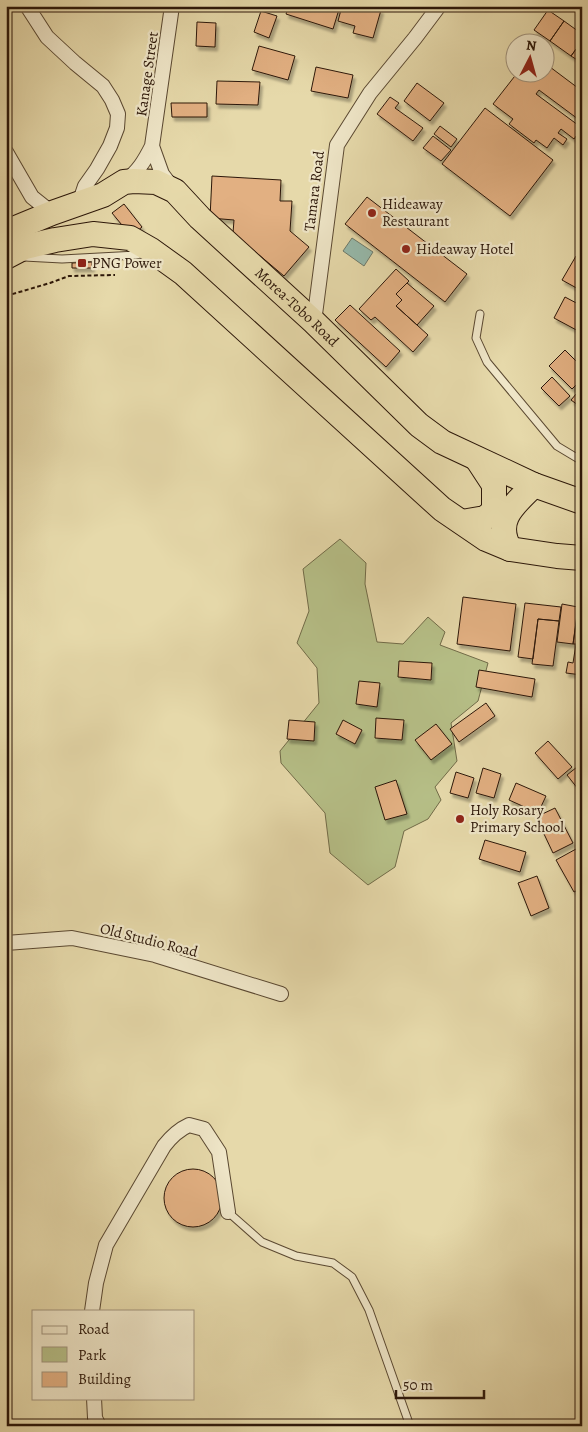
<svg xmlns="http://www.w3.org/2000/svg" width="588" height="1432" font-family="Alegreya,serif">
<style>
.green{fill:#b6bf87;stroke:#716b48}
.water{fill:#96baac;stroke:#6c796b}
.building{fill:#e2b082;stroke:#2c1709;filter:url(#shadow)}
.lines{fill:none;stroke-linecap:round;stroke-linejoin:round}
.lane-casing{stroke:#5a4831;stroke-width:9}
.street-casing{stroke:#5a4831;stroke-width:16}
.highway-casing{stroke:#2c1709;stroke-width:26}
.path{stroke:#2c1709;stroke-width:2;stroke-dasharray:4 2.5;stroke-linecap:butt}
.lane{stroke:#efe6c8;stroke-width:7}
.street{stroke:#efe6c8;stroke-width:14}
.highway{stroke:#e6d9aa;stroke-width:24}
.poi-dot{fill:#8f2418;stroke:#efe6c8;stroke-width:2}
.labels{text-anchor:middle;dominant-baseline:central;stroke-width:4.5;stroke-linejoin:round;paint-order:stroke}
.street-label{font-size:15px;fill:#2c1709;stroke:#efe6c8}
.poi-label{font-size:15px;fill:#2c1709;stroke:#efe6c8;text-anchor:start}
</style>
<defs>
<filter id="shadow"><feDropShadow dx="2.5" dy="4" stdDeviation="1" flood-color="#0004"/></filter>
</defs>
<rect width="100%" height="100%" fill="#e6d9aa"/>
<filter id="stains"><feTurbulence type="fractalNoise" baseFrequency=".004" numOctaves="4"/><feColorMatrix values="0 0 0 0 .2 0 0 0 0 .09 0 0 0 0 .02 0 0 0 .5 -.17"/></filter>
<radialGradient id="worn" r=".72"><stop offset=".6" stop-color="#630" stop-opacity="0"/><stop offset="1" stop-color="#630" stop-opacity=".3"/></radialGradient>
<!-- green -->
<path class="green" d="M340,539L366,563L365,584L377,642L403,644L428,617L445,632L440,645L488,663L478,701L451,723L457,761L435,787L441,800L428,819L404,831L395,867L368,885L330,853L325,813L281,763L280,751L319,703L317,668L297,643L309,611L303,569Z"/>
<!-- water -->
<path class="water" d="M352,238L373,252L364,266L343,251Z"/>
<!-- building -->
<path class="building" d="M289,6H340L333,29L286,14Z
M342,6H369L381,10L373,38L353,33L355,26L338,21Z
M548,10L564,21L550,41L534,30Z
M261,11L277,16L269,38L254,32Z
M564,21L582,34V41L571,56L550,41Z
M197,22L216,23L215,47L196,46Z
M582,41V63L571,56Z
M259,46L295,56L288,80L252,70Z
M546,64L582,91V122L539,90L536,94L582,128L574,139L561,129L558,133L567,139L563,145L554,138L547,148L536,140L534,143L509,124L513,119L493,104L518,72H546Z
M316,67L353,75L348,98L311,91Z
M217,81L260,82L258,105L216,104Z
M417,83L444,103L430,121L404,101Z
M390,97L399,103L395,108L423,128L413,141L377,114Z
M171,103H207V117H172Z
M485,108L553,160L510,216L442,164Z
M440,126L457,139L451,147L434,134Z
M433,136L451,150L441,161L423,148Z
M212,176L281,180L280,201H292L290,231L309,247L284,276L233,233L234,220L210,218Z
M367,197L467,274L445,302L345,224Z
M124,204L142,227L131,236L112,213Z
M576,256L582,260V291L562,280Z
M92,262V268H72V263Z
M396,269L409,281L396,294L402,300L396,306L428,335L413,352L375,317L371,320L359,309Z
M407,283L434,306L417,325L396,306L402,300L396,294Z
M565,297L582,306V333L554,318Z
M350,305L400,351L386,367L335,320Z
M565,350L582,367V379L572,389L549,366Z
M552,377L570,396L559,406L541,388Z
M582,387V408L571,400Z
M463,597L516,604L510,651L457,644Z
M525,603L561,607L559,621L538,619L533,659L518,657Z
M562,604L578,607L573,644L557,642Z
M578,611L582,612V675L566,673L568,662L573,663L576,644H573Z
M538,619L559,621L553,666L532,664Z
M399,661L432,663L431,680L398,677Z
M479,670L535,679L532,697L476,687Z
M359,681L380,683L377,707L356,704Z
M486,703L495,716L459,742L450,729Z
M376,718L404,720L402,740L375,738Z
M289,720L315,722L314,741L287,739Z
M343,720L362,730L355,744L336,734Z
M436,724L452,744L431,760L415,740Z
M548,741L572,767L558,779L535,753Z
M582,763V794L567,775Z
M483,768L501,774L494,798L476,793Z
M456,772L474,778L468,798L450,793Z
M396,780L407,814L385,820L375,787Z
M516,783L546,796L538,813L509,800Z
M555,808L573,843L553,853L536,817Z
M485,840L526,852L520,872L479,859Z
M576,849L582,860V888L574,892L556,860Z
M537,876L549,908L531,916L518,883Z
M164 1198a29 29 0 1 1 58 0a29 29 0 1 1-58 0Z"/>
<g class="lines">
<!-- lane casing -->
<g class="lane-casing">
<path id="lane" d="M24,257L62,259L137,255L143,253
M480,314L476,338L487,362L557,446L582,461
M575,496L582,484
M228,1212L262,1242L296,1256L333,1263L352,1277L369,1310L410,1426"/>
</g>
<!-- street casing -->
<g class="street-casing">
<path id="street" d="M27,6L47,37L75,63L103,86L112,100L118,114L117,128L110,146L97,169L85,186L79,204
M152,146L162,174L171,186
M6,152L32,197L52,213
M125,181C138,172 145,160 152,146L172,6
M314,322L337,145L370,93L415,38L439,6
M6,943L72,938L155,955L281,994
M92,1311L96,1283L106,1245L164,1146C171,1137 178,1130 189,1125L204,1129L219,1152L228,1212
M94,1398L95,1418L99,1426"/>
</g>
<!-- highway casing -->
<g class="highway-casing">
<g id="highway">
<path id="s1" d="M6,232L52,213L103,195L124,182L134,181L156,182L175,191L200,218L314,322L419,425L442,442L534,485L582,502"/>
<path d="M6,257L25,247L55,240L93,234L130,238L151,250L183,273L442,509L486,539L510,549L557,556L582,558"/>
<path d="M462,522L485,518L494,511V485L477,459"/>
<path d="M510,549C493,520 515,504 534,485"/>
</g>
</g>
<!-- path -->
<path class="path" d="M6,296L50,283L69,276L115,275"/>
<!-- lane -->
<use href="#lane" class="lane"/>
<!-- street -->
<use href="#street" class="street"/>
<!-- highway -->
<use href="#highway" class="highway"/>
</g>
<!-- markers -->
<g class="poi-dot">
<circle cx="372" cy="213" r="5"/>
<circle cx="406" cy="249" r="5"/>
<rect x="77" y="258" width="10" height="10" rx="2.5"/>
<circle cx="460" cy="819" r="5"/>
</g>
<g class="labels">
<!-- street labels -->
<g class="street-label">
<text transform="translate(147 74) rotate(-82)">Kanage Street</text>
<text transform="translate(314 191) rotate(-83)">Tamara Road</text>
<text stroke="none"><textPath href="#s1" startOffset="350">Morea-Tobo Road</textPath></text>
<text transform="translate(149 940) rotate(14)">Old Studio Road</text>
</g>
<!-- poi labels -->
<g class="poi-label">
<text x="382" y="204">Hideaway<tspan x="382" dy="17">Restaurant</tspan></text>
<text x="416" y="249">Hideaway Hotel</text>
<text x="92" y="263">PNG Power</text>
<text x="470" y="810">Holy Rosary<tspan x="470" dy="17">Primary School</tspan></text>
</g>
</g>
<!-- margin -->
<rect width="588" height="1432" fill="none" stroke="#e6d9aa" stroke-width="25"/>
<rect x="8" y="8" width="573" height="1417" fill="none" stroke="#2c1709" stroke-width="2.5"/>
<rect x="12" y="12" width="563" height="1407" fill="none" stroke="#2c1709"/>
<!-- legend -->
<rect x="32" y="1310" width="162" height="90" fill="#efe6c8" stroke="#a1937c"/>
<rect x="42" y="1326" width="25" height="8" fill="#efe6c8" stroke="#a1937c"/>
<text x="78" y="1334" font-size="15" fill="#2c1709">Road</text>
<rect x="42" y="1347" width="25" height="15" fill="#b6bf87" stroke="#a1937c"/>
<text x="78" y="1360" font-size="15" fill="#2c1709">Park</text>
<rect x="42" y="1372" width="25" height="15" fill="#e2b082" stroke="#a1937c"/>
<text x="78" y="1384" font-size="15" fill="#2c1709">Building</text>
<!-- north arrow -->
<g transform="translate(530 58) rotate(6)"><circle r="24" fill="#efe6c8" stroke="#a1937c"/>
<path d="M0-4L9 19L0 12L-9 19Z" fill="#8f2418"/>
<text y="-8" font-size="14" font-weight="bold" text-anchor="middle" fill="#2c1709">N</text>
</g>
<!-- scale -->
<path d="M396 1390v8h88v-8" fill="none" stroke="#2c1709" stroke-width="2.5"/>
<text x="403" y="1390" font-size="15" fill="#2c1709" stroke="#efe6c8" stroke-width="4" paint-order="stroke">50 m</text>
<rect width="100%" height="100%" filter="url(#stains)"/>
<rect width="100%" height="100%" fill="url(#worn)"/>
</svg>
